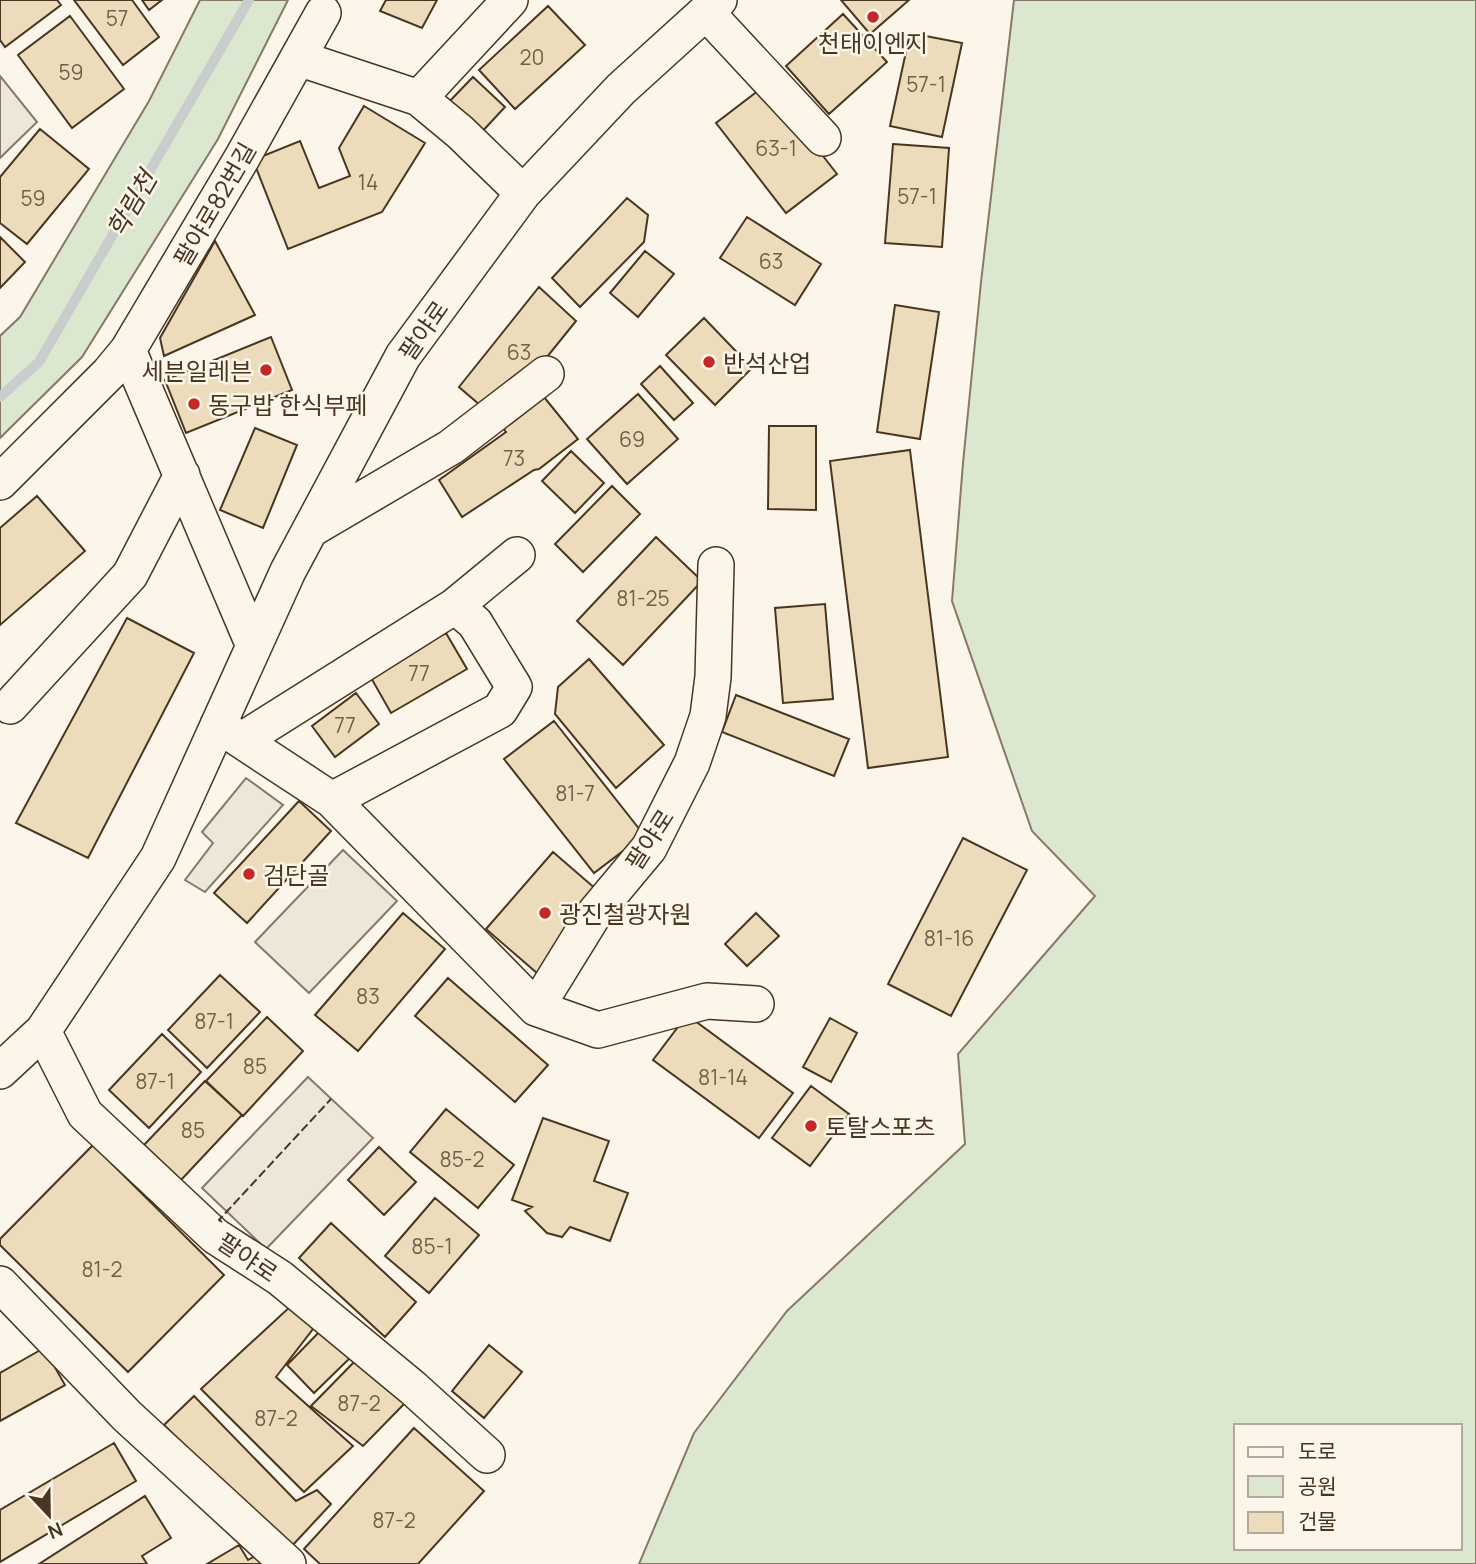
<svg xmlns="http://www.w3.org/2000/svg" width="1476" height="1564" font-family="Manrope,'Noto Sans KR',sans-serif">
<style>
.green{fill:#dce7d0;stroke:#887966;stroke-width:2;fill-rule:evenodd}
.parking{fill:#ede7d9;stroke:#887966;stroke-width:2}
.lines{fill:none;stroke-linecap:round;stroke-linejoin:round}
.stream{stroke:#c9cecd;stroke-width:10}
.building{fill:#ecdcbc;stroke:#4a3520;stroke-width:2}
.minor-casing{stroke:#4a3520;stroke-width:38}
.minor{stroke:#fbf6e9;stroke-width:35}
.fence{stroke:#4a3520;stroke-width:2;stroke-dasharray:9 3.5;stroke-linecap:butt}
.poi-dot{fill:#c62828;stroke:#fbf6e9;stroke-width:2.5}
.labels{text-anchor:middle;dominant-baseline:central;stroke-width:5;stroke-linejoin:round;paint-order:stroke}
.number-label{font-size:21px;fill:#725f47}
.poi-label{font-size:24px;fill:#4a3520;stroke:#fbf6e9;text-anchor:start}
.street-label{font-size:24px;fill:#4a3520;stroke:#fbf6e9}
.water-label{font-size:26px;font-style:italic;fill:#4a3520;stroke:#fbf6e9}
</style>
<rect width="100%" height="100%" fill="#fbf6e9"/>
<!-- green -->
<path class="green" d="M200,0H288L218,139L82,357L0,438V336L20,317L149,101Z
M1014,0H1476V1564H639L694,1433L787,1311L965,1144L958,1054L1095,896L1032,831L952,601L963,463L981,282ZM1236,1426H1460V1548H1236Z"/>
<!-- parking -->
<path class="parking" d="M0,76L37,122L0,158Z
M246,778L283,805L205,892L185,880L213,843L202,832Z
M343,850L397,901L309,993L255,942Z
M308,1077L373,1138L266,1249L202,1188Z"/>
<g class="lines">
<!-- stream -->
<path class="stream" d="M0,397L39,362L249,0"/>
</g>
<!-- building -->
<path class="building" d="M0,0H57L61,5L5,47L0,40Z
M74,0H132L159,37L123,65Z
M142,0H162L149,10Z
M386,0H437L422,28L380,11Z
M841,0H909L870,34Z
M548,6L585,45L515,109L479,70Z
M843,14L887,62L829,114L786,66Z
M70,16L124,89L72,128L18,55Z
M910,33L962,43L942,137L890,126Z
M473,77L505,107L478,136L445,106Z
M767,84L837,174L786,213L716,123Z
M364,106L425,143L382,212L288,249L253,160L300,141L319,188L350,176L339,148Z
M40,129L89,169L27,244L0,223V177Z
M893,144L949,148L942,247L885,243Z
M627,198L648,215L644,242L580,307L552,278Z
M747,217L821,264L795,305L720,258Z
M0,237L25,262L0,288Z
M215,241L255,315L164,356L160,338Z
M645,251L674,274L638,317L610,293Z
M539,287L576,321L526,383L488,412L459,387Z
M895,305L939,312L920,439L877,432Z
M704,318L752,368L715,405L666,355Z
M271,337L292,390L186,433L165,380Z
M660,366L693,403L674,420L641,384Z
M638,394L678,439L627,484L587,439Z
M544,397L578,439L539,469L534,470L462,517L439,480L506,432L501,425Z
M769,426H816V510L768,509Z
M255,428L297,445L263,528L220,510Z
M910,450L948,757L868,768L830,461Z
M571,451L604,483L575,513L542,481Z
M612,486L640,514L583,572L555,544Z
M37,496L85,551L0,625V528Z
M656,537L702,581L623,665L577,621Z
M825,604L833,699L783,703L775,608Z
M127,618L194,653L88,858L16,823Z
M446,633L467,669L391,713L370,676Z
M589,659L664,745L616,788L555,714L558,687Z
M356,693L379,724L335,757L312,726Z
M736,695L849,739L834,776L722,732Z
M554,721L644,835L594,873L504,759Z
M299,801L331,831L247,923L214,893Z
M963,838L1027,870L951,1016L888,984Z
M553,852L604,896L537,973L486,929Z
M403,913L445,949L358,1051L315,1015Z
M756,913L779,936L747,966L725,944Z
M220,975L260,1012L207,1068L168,1030Z
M448,978L548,1065L515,1102L415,1016Z
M687,1015L793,1093L759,1138L653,1060Z
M267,1017L303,1051L243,1116L206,1081Z
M830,1018L857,1033L831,1082L803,1067Z
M162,1034L201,1072L149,1128L109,1090Z
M205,1081L242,1115L181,1180L144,1145Z
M811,1086L849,1114L810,1166L772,1138Z
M446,1109L514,1165L478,1208L410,1152Z
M543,1118L609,1141L594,1181L628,1193L610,1241L570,1227L562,1237L547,1233L525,1211L532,1207L512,1200Z
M93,1145L224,1275L128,1372L0,1245V1239Z
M379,1147L416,1182L384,1215L348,1180Z
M435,1198L479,1235L429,1293L385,1256Z
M331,1223L416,1302L385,1337L299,1258Z
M293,1304L316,1325L276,1377L353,1446L304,1492L201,1389Z
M324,1327L352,1356L314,1393L287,1365Z
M489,1345L522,1372L484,1418L452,1391Z
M44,1348L65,1385L0,1421V1373Z
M359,1357L407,1401L363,1446L311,1406Z
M194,1396L296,1501L317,1490L331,1504L290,1548L164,1425Z
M414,1428L484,1491L418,1564H320L304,1549Z
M114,1443L136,1481L0,1562V1510Z
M145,1496L171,1538L142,1556L147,1564H39Z
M239,1545L248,1560L260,1553L267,1564H207Z"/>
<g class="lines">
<!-- minor casing -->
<g class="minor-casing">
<path id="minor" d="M706,12L823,138
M298,58L419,98L460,132L523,193
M419,98L510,0
M128,350L254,646
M0,482L109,373L128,350L242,158L323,13
M310,530L451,447L546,374
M455,606L517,555
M10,706L130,575L182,475
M218,725L332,800L536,1008L598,1030L707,1001L756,1004
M242,740L455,606L475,623L514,687L500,710L332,800
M536,1008L594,914L649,848L692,763L708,716L713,677L716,565
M43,1031L85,1114L215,1236L280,1278L413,1388L487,1455
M0,1071L43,1031L158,858L288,571L403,356L523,193L621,89L719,0
M0,1284L127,1416L288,1564"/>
</g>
<!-- minor -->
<use href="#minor" class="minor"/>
<!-- fence -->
<path class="fence" d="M222,1222L219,1220L331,1099"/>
</g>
<!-- markers -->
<g class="poi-dot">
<circle cx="873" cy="17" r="7"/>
<circle cx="709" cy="362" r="7"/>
<circle cx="266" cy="370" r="7"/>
<circle cx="194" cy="404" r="7"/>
<circle cx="249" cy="874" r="7"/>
<circle cx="545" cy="913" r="7"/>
<circle cx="811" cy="1126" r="7"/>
</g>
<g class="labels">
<!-- number labels -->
<g class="number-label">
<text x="117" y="18">57</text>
<text x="532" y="57">20</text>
<text x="71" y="72">59</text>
<text x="926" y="84">57-1</text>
<text x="776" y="148">63-1</text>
<text x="368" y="182">14</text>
<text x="917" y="196">57-1</text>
<text x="33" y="198">59</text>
<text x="771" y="261">63</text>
<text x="519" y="352">63</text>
<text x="632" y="439">69</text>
<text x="514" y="458">73</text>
<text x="643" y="598">81-25</text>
<text x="419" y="673">77</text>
<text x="345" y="725">77</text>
<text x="575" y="793">81-7</text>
<text x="949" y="938">81-16</text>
<text x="368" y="996">83</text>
<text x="214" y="1021">87-1</text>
<text x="255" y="1066">85</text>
<text x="723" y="1077">81-14</text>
<text x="155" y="1081">87-1</text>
<text x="193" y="1130">85</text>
<text x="462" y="1159">85-2</text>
<text x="432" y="1246">85-1</text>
<text x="102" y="1269">81-2</text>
<text x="359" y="1403">87-2</text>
<text x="276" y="1418">87-2</text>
<text x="394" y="1520">87-2</text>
</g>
<!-- poi labels -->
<g class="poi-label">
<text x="873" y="42" text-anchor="middle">천태이엔지</text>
<text x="723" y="362">반석산업</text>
<text x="252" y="370" text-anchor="end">세븐일레븐</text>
<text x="208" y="404">동구밥 한식부페</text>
<text x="263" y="874">검단골</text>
<text x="559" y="913">광진철광자원</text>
<text x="825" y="1126">토탈스포츠</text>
</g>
<!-- street labels -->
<g class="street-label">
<text transform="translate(214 204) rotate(-60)">팔야로82번길</text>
<text transform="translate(423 330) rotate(-55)">팔야로</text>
<text transform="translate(649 839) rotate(-57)">팔야로</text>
<text transform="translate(248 1257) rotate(34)">팔야로</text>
</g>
<!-- water labels -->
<g class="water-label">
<text transform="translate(131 204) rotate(-60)">학림천</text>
</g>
</g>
<!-- legend -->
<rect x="1234" y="1424" width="228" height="126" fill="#fbf6e9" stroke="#b4a999" stroke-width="2"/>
<rect x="1248" y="1447" width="35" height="10" fill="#fbf6e9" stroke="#b4a999" stroke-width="2"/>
<text x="1298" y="1459" font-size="21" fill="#4a3520">도로</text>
<rect x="1248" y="1476" width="35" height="21" fill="#dce7d0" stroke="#b4a999" stroke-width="2"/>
<text x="1298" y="1494" font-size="21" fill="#4a3520">공원</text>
<rect x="1248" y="1512" width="35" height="21" fill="#ecdcbc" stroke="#b4a999" stroke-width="2"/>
<text x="1298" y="1529" font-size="21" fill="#4a3520">건물</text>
<!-- north arrow -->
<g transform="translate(49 1515) rotate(158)" stroke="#fbf6e9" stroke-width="5" paint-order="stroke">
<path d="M0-5L12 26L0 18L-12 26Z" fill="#4a3520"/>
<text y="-10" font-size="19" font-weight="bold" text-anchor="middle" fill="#4a3520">N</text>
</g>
</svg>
